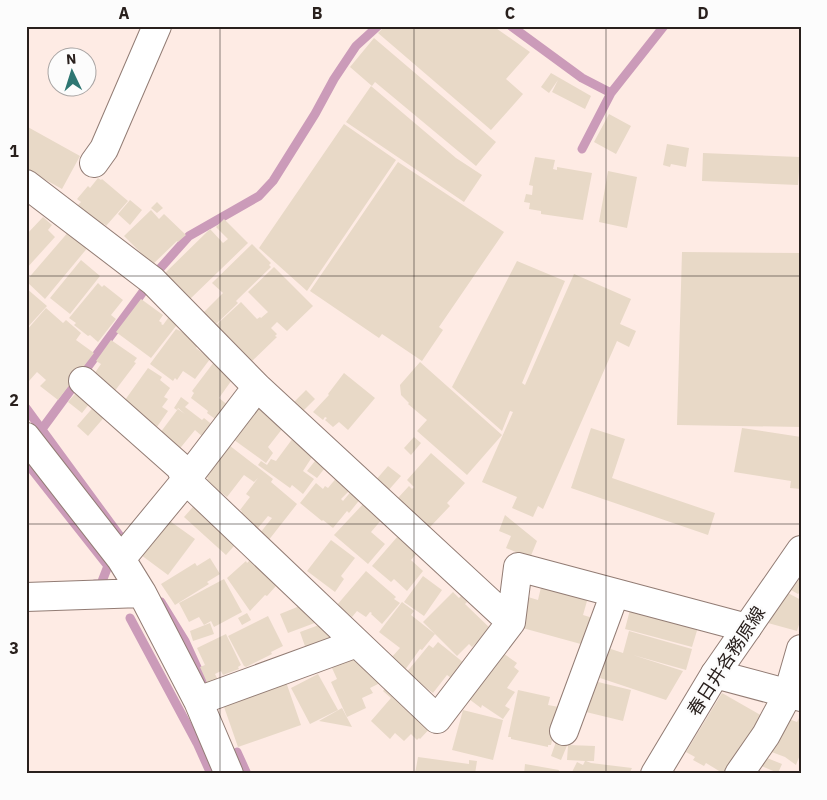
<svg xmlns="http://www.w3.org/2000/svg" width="827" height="800" font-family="'IBM Plex Sans','Noto Sans JP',sans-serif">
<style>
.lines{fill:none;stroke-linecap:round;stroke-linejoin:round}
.stream{stroke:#cb9bb9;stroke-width:9}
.building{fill:#e8d9c7}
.minor-casing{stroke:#927c74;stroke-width:30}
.major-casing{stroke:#927c74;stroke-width:30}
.minor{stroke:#fff;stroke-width:28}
.major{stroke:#fff;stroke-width:28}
.grid{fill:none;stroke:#29201d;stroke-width:1;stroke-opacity:0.55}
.labels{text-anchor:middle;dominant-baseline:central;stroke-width:4.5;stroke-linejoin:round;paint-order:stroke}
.street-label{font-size:18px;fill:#29201d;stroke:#fcfcfc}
.neatline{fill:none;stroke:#29201d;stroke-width:2}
.grid-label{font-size:16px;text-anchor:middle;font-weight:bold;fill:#29201d}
</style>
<rect width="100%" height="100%" fill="#feebe4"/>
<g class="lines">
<!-- stream -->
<path class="stream" d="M511,26L582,78L611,93
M582,149L611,93L664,26
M156,273L189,236L259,196L273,181L315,114L334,79L356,46L378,26
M26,408L122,539
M42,429L145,289
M26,462L108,566L101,584H95
M161,602L185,641L206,687
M130,618L197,743L211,774
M237,752L247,774"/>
</g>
<!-- building -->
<path class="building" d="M385,26H493L530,52L506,79L523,94L491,130L378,33Z
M374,38L496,142L476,166L375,82L372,86L350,67Z
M551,73L591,96L585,109L552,92L558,80L549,93L541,87Z
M371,86L456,158L482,175L464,202L346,122Z
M609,114L631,126L616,154L594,142Z
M344,124L396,160L307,291L259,248Z
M26,126L80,156L62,189L26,169Z
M667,144L689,148L686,167L671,164L670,167L663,165Z
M703,153L800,157L798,185L702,181Z
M535,157L555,160L553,169L557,170V167L592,173L583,220L541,214V211L529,209L530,203L524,202L526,194L532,195L533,186L529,185Z
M398,162L504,232L439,327L443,330L422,361L382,334L379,338L310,291Z
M608,171L637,177L627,228L599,222Z
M98,178L101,180L102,179L128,201L106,226L104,224L101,227L76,207L81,202L77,199L88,186L90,188Z
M130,200L142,210L130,225L118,214Z
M157,202L163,208L157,213L151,208Z
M151,210L159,219L164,214L186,235L178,242L177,241L150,267L141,257L143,255L124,236Z
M43,217L52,225L48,230L55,237L26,269V235Z
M224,219L248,243L189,300L163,275L210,229L223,243L228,239L216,227Z
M70,230L89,246L45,299L26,281Z
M252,244L271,263L269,265L271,267L236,301L238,303L213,327L201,315L223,293L212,283Z
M682,252L801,253V427L677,425Z
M81,260L100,276L70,314L50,298Z
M517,261L565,281L522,383L525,385L574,274L631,299L620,324L636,331L629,347L617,341L543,509L538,506L533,517L512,508L517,497L482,482L513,412L510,411L502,431L452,387Z
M274,267L313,306L287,331L277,322L271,328L277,334L275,336L277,337L250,363L214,327L241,302L257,319L260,317L261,318L268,312L248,292Z
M98,283L102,287L104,285L123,300L111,315L116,319L98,342L90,335L88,336L74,325L76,323L69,318Z
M26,288L47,306L26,329Z
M141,299L163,315L159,321L162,323L161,324L163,325L171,314L180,321L151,358L116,332Z
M46,308L63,323L66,320L81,333L76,340L94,353L58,400L40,386L46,380L37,372L29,381L26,379V331Z
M176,329L201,341L196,348L210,359L195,379L183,371L177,380L175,378L173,381L150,364Z
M111,340L137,358L134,362L136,363L114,392L92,377L101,364L96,361Z
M214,362L234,377L219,398L229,406L218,421L207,413L208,411L191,398L194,393L192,391Z
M420,362L502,435L467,475L417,431L427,420L408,404L409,403L401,395L400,385Z
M148,368L162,377L160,380L170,388L164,397L168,399L162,407L168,411L152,434L120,407Z
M344,373L375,398L348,430L339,422L333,427L325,420L327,418L325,417L323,420L313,412L329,395L328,394Z
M80,388L93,399L82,413L68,402Z
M306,390L315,399L300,414L291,405Z
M181,397L189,403L185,407L202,420L204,418L215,427L205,439L195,430L177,452L157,437L178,409L185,414L178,408L177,410L174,408Z
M256,402L286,424L268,447L273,453L266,463L230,437Z
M96,404L107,414L88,436L77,426Z
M591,428L625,439L612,478L715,513L708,535L571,488Z
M742,428L801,437V489L790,488L791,481L734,472Z
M414,437L421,443L411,455L404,448Z
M293,438L314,454L303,471L314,479L303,494L292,485L290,488L258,465L261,461L267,465L271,459L276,461Z
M225,442L273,479L271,482L297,504L268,541L260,533L272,518L268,516L258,528L240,514L242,511L240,510L250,497L246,494L258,478L254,482L244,475L227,497L206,481L208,478L205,476Z
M431,453L465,483L447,503L450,506L430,527L397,499L409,486L412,489L414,487L407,480Z
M319,456L328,464L317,478L307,471Z
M388,466L401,476L387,492L375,481Z
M338,476L352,488L341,499L343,501L353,489L362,497L349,513L347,511L333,528L323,520L322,521L300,503L316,483L323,489L325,486L328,488Z
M200,499L242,537L226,555L184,517Z
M365,502L383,518L371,532L385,544L368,564L334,535Z
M505,515L537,541L530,558L506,548L511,536L499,531Z
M167,519L195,539L168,575L141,555Z
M398,536L418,552L411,560L423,571L407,591L394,579L391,582L372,566Z
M331,540L355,558L341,576L344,579L335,592L307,571Z
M258,552L284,577L267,596L265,595L250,611L227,578L246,561L247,563Z
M210,558L220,574L207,582L209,584L175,605L161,584L195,563L197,566Z
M366,571L396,597L394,599L400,603L382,624L371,614L372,613L370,612L366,617L357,611L352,617L337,605Z
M423,576L442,590L424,616L404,602Z
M801,577V591L798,594L791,590Z
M224,579L242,612L214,627L211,621L204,625L199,617L189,622L179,603Z
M542,583L589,594L583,615L596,619L588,646L519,627L528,597L538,600Z
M453,592L459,598L461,596L467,602L465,604L491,629L472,647L469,644L457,656L423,622Z
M788,593L801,600V618L797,631L768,623Z
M312,601L320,621L288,633L280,614Z
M402,602L414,611L411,615L435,634L422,650L420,649L405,670L391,658L400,648L379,632Z
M631,606L699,624L692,647L625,629Z
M247,613L251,620L242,625L238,618Z
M268,616L283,646L271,652L272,654L246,667L244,666L228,636Z
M327,622L334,642L307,652L300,632Z
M210,623L214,634L193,641L190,631Z
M629,631L692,649L686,670L633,655L683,671L666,700L600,678L608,648L623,653Z
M226,634L241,665L238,667L239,669L223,675L221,671L215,674L219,682L209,687L200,667L205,665L197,648Z
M438,642L469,667L457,682L447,675L433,693L406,673L429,645L433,648Z
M500,651L517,663L514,667L519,671L507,688L515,692L505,706L510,709L503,719L482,705L481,708L469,699Z
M360,655L382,682L370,688L373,693L362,698L366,708L347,717L331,682L337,679L332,668Z
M318,674L338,710L310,724L291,688Z
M285,679L301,725L238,747L222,701Z
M392,681L434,724L420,739L419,738L417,740L411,734L404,741L395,733L390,739L371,721L391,698L383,691Z
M594,681L631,690L623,721L586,712Z
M518,690L550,697L548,705L559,707L551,745H548V747L511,739V737H508Z
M722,693L764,717L730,774H724L706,763L704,766L693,760L695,757L686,752Z
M342,708L352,727L319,721Z
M463,710L503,720L493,760L452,750Z
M786,718L797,722L799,718L801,719V752L796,765L785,757L769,751Z
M558,736L569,741L561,760L551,756Z
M568,745L595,746L594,761H586L591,763L632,768L629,774H568L570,771L572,772L577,762L583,765L585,761L567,760Z
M762,756L782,764L778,773L759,765Z
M418,757L469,764V760L477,761L475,774H415Z
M525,764L559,770L558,774H524Z"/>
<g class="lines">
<!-- minor casing -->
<g class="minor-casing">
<path id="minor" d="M94,163L104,149L157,26
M26,184L153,281L257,387L511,622
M83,381L180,467L186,480L437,719L511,622L518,567L747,628
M26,437L121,559L142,593L198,701L229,774
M121,559L186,480L257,387
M26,597L142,593
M715,674L801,697
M198,701L357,643
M564,731L615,593
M739,774L766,735L788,694L801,649"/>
</g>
<!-- major casing -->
<g class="major-casing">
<path id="major" d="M655,774L715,674L801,550"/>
</g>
<!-- minor -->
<use href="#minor" class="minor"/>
<!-- major -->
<use href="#major" class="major"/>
</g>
<!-- grid -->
<path class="grid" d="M220,26V774M414,26V774M606,26V774M26,276H801M26,524H801"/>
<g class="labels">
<!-- street labels -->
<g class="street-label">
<text transform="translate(726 661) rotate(-57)">春日井各務原線</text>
</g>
</g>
<!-- border -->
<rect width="827" height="800" fill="none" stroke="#fcfcfc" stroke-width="55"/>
<!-- north arrow -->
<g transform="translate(72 72) rotate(356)"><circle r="24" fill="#fcfcfc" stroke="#a8a4a3"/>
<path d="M0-4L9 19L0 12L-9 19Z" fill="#2e7672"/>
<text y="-8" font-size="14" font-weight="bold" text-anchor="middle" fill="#29201d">N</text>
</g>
<rect x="28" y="28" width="772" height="744" class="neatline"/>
<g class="grid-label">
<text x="124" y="19">A</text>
<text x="317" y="19">B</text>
<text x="510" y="19">C</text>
<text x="703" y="19">D</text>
<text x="14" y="157">1</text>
<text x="14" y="406">2</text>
<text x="14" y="654">3</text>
</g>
</svg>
